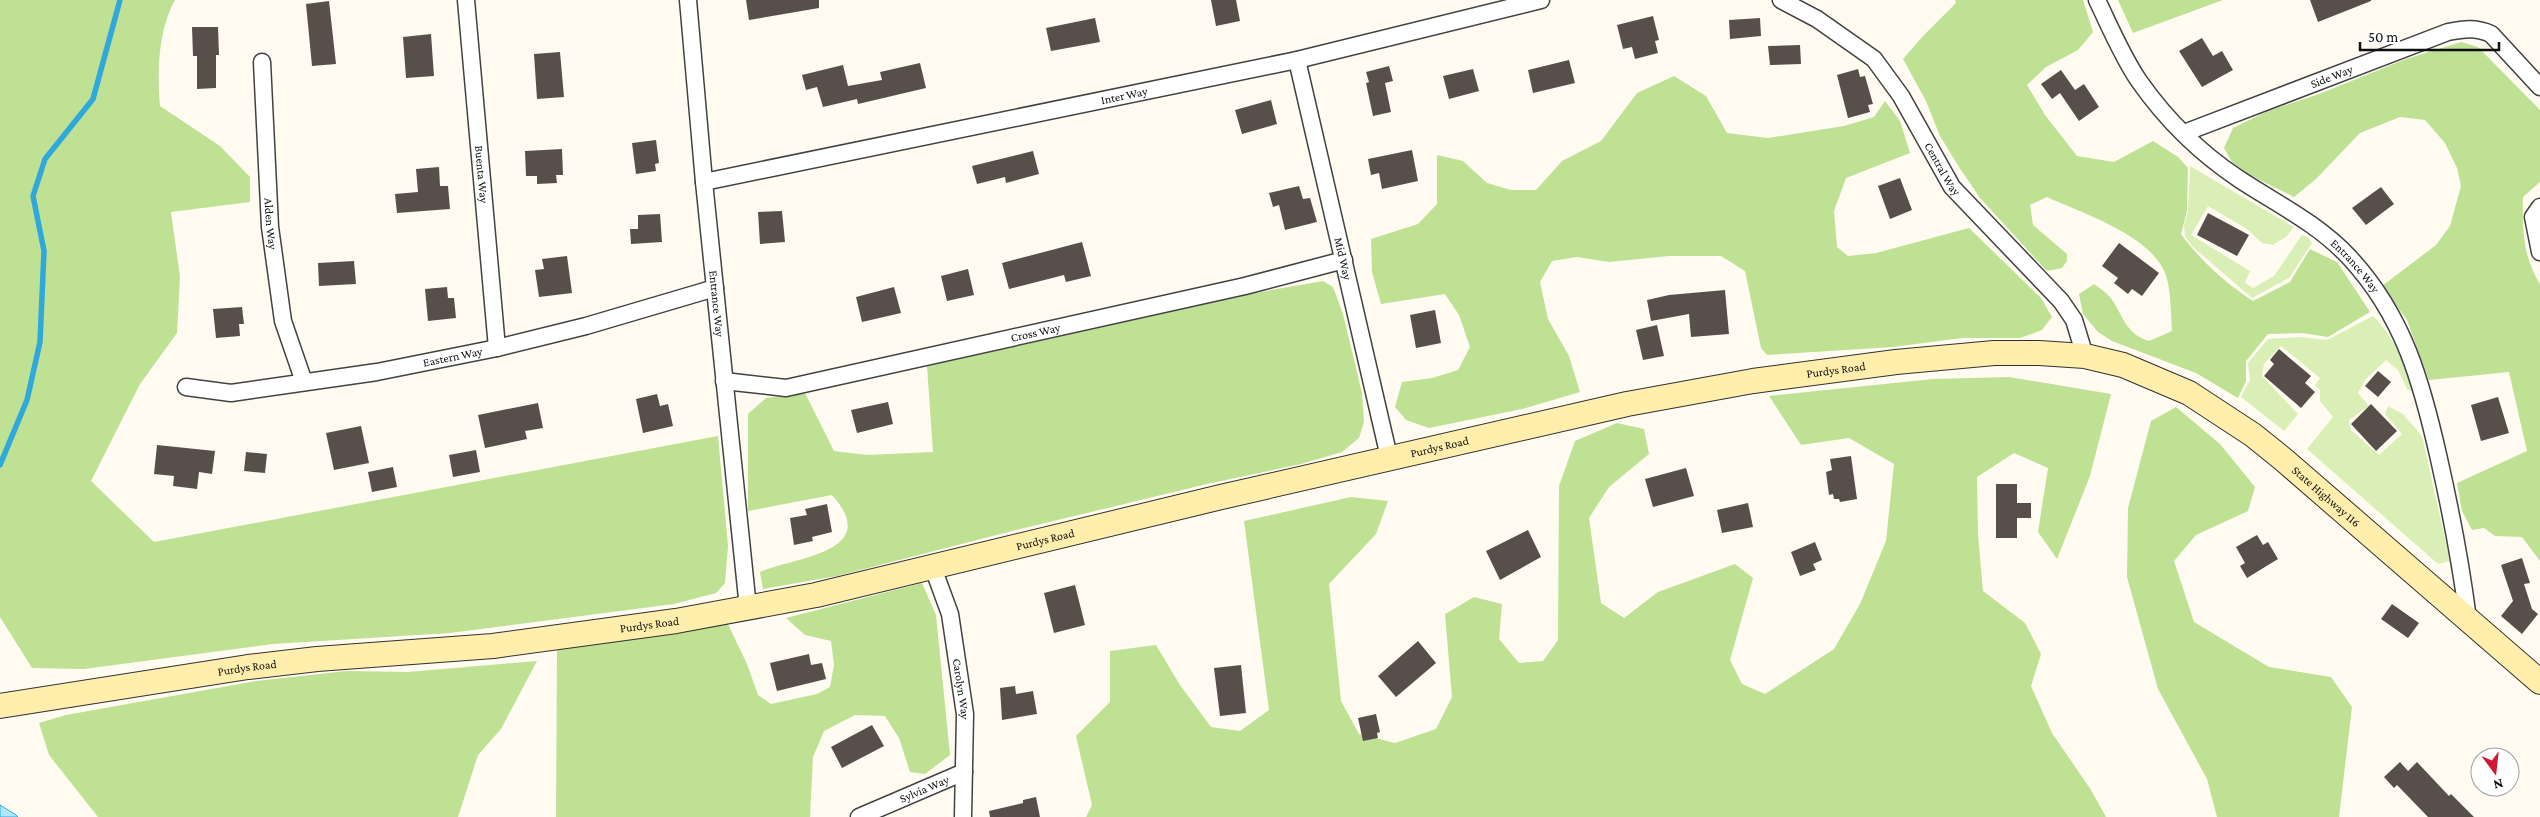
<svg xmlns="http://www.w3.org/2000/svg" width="2540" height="817" font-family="'Crimson Pro',serif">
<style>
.green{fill:#d9efb6}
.forest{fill:#bee193}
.water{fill:#b0e7fd;stroke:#2fa8dc}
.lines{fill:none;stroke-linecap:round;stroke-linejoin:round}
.stream{stroke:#2fa8dc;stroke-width:5.5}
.building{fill:#594f4a}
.street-casing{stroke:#424242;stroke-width:19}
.secondary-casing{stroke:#313131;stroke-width:26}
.street{stroke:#fff;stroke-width:16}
.secondary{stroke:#ffeeac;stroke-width:24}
.labels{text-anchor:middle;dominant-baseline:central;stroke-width:5;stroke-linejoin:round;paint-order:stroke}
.street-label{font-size:12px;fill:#0f0f0f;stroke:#fff}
</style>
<rect width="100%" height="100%" fill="#fffbf1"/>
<!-- green -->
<path class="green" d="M2190,166L2294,227L2286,237L2273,245L2262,243L2247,229L2208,206L2191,235L2250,271L2245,283L2253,288L2274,276L2302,235L2308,237L2312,243L2289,278L2252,298L2192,246L2185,236L2184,225L2188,212Z
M2373,316C2395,337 2404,364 2414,393L2407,389L2398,370L2386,360L2365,380L2358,393L2369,406L2349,420L2351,430L2379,455L2402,434L2385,414L2388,406L2403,414L2422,436L2450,561L2438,564L2307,449L2333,417L2320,401V390L2315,385L2320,378L2281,346L2264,364L2262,376L2298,414L2284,431L2241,397L2250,380L2248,363L2268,339L2300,337L2327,340Z"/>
<!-- forest -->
<path class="forest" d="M0,0H175C158,30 157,72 160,106L220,146L250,177V202L171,212L180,277L177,333L140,384L91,481L154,542L718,436L728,546L725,583L716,593L674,604L450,633L273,644L84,669L32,668L0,617Z
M1955,0H2083L2093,32L2078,50L2046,67L2027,85L2045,115L2077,156L2114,162L2153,141L2178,157L2188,168L2187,211L2181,234C2200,260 2225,283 2253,301L2290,282L2310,249L2337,262L2370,312L2328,337L2302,333L2268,334L2246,361V381L2238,398L2196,373L2112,341L2098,332L2083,314L2079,294L2094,284C2098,287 2103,290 2107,294C2123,310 2122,333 2149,341L2172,331C2171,315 2171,287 2165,273C2149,234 2083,214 2047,197L2030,205L2033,225L2067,254V261L2062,268L2047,271L1980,198L1959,167L1940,136L1926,101L1903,59L1924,35L1956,3Z
M2118,0H2223L2133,33Z
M2461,42L2478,47L2540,110V182L2523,197C2522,228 2523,257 2540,284V561L2522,537L2495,536L2484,528L2472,530L2462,511L2457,483L2527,451L2509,372L2429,380L2407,320L2382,286L2436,245L2450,226L2461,186L2457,168L2445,143L2425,120L2400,117L2360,133L2316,179L2294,197L2250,175L2232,162L2224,148L2233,128L2268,111L2319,94L2406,59Z
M1674,76L1706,96L1727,133L1768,138L1844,126L1874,117L1885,101L1900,121L1910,153L1846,178L1834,211L1837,247L1848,256L1876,253L1969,228L2041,298L2052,317L2042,330L2020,338H1962L1893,347L1767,355L1761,348L1745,271L1721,256H1669L1609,262L1577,257L1552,261L1540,282L1548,319L1569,356L1580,392L1522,409L1429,428L1406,420L1395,407L1402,382L1432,378L1458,370L1470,347L1459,315L1445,294L1381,304L1372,272L1371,239L1418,224L1437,204V155L1463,161L1487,183L1511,190H1536L1562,161L1601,141L1637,93Z
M1323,281L1333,287L1343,314L1362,393L1364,422L1359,438L1342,452L1301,464L1207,484L1012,531L837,576L763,589L760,572C793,557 884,553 832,495L748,511V414L766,398L805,393L834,451L867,455L933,452L927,366L1255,293Z
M2009,377L2111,394L2090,476L2057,559L2038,532L2048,468L2014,453L1977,477L1978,535L1983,591L2025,623L2041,654L2031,686L2052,733L2091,790L2106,817H1086L1092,805L1076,736L1110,702V651L1156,645L1180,685L1211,727L1240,731L1269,710L1244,521L1351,497L1388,501L1376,534L1329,584L1341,701L1359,734L1395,743L1436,729L1452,697L1445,614L1474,597L1502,604L1499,639L1519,663L1543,661L1558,640L1559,486L1575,441L1617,423L1644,429L1649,454L1609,487L1589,518L1601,603L1624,618L1658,592L1735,564L1753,578L1730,660L1742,684L1765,694L1834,649L1860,604L1886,541L1894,464L1849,438L1801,445L1769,396L1933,379Z
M2176,407L2220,444L2255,487L2248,511L2196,535L2174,561L2194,622L2269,667L2331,677L2352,707L2339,817H2217L2207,779L2158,689L2127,577L2128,508L2151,421Z
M922,583L936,615L950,755L925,774L910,772L899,738L885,716L855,715L824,731L813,757L810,817H556L557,650L726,620L747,664L758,695L771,704L817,694L830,687L834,665L831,641L805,635L786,618Z
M537,661L501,729L478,755L458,817H98L49,755L39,723L66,715L256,681L346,671L408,672Z"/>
<!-- water -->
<path class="water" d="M0,805L16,815L18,817H0Z"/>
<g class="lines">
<!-- stream -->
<path class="stream" d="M0,465L27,400L40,342L44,251L33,196L45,159L93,99L120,0"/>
</g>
<!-- building -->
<path class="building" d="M746,0H819V8L749,20Z
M1211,0H1236L1240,21L1216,26Z
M2310,0H2371V1L2318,22Z
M329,1L336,64L312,66L306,4Z
M1653,16L1659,40L1655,41L1658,53L1635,59L1632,47L1623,49L1617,25Z
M1095,18L1100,42L1051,51L1046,28Z
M1760,18L1761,36L1730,39L1729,20Z
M192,27H218L219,55H216V88L197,89V56H193Z
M431,34L434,76L406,78L403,37Z
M2202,38L2213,56L2222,51L2233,70L2202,87L2179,51Z
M1800,45L1801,64L1770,65L1768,46Z
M560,52L564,97L537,99L534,54Z
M1569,60L1575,83L1533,93L1528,70Z
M920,63L926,88L858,104L857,99L823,107L817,87L806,90L802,75L843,65L848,86L882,80L880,72Z
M1389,66L1393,81L1385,83L1391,112L1373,116L1366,83L1369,82L1366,72Z
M1473,69L1479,91L1449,99L1443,76Z
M1858,69L1860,77L1865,76L1873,104L1868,105L1870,112L1848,118L1837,75Z
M2061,70L2075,90L2084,84L2099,107L2079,121L2060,93L2052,99L2041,84Z
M1271,100L1277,124L1242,134L1235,110Z
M656,140L659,163L655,164L656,171L636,174L632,143Z
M562,149L563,175H556L557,183L537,184V176H526L525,151Z
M1412,150L1418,181L1382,189L1379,173L1371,175L1368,159Z
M1033,151L1039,174L1006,183L1005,177L977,184L972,166Z
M439,167L440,186H448L450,209L397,213L395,194L418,192L416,169Z
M1900,178L1912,210L1890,219L1878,186Z
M1299,186L1303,199L1310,198L1317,222L1285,230L1279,205L1273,207L1269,193Z
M2381,187L2394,204L2366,225L2352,208Z
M782,211L785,242L760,244L758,212Z
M2208,213L2249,235L2237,256L2197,235Z
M660,214L662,242L631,244L630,229H638V215Z
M1082,242L1091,276L1066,282L1064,275L1009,289L1002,263Z
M2119,243L2159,273L2142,296L2132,289L2128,294L2114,283L2118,278L2102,266Z
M567,256L572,293L539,297L535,270L544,269L542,259Z
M354,261L356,284L319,286L318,263Z
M968,269L974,295L947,301L941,276Z
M447,287L448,298H454L456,318L428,321L425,289Z
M894,287L901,313L862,322L856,297Z
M1725,290L1729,334L1691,337L1689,314L1651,321L1647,300L1669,295Z
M242,307L244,324H239L240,336L216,338L213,309Z
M1435,310L1441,343L1416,348L1410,315Z
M1657,325L1664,356L1643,360L1636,330Z
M2279,349L2311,376L2305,383L2315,392L2301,408L2264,376L2274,364L2270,360Z
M2378,371L2391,382L2378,397L2365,386Z
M657,394L660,406L668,404L673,426L643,433L636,399Z
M2498,397L2509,433L2481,441L2471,405Z
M888,402L893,424L857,433L851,410Z
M538,403L543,428L525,431L527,439L485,448L478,415Z
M2371,404L2397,431L2376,451L2351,424Z
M361,426L369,463L334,470L326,433Z
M157,445L215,451L212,474L199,472L197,489L173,486L174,476L154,474Z
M476,450L480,472L453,477L449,455Z
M246,452L267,454L265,473L244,471Z
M1851,456L1857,499L1840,502L1839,499H1834L1833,494L1829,495L1826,472L1832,470L1830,459Z
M393,467L397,487L372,492L368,472Z
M1686,468L1694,496L1653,507L1645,479Z
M1996,484H2017V503H2031V518H2017V538H1996Z
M1748,503L1753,527L1722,533L1717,510Z
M827,504L832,532L812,537L813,541L794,545L790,518L807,515L805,509Z
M1528,530L1541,557L1500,580L1486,551Z
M2257,535L2263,545L2268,542L2278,559L2247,578L2240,566L2245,563L2236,547Z
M1815,542L1822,560L1813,564L1816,570L1800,576L1791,552Z
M2522,558L2530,583L2524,584L2532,609L2538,614L2522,634L2501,616L2513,601L2501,565Z
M1075,585L1085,625L1054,633L1044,593Z
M2392,604L2419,623L2408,638L2381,619Z
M1418,641L1436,663L1396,697L1378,676Z
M809,654L811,665L822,663L826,679L777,691L770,663Z
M1241,665L1246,713L1220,716L1214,668Z
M1015,686L1016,694L1033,691L1037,714L1002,720L1000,688Z
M1376,714L1380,732L1377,733L1378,738L1363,741L1358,718Z
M872,725L884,746L842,768L831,747Z
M2400,762L2408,771L2417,762L2449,796L2451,794L2474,817H2428L2397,785L2394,788L2384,777Z
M1036,797L1040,817H990L989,811L1023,803V800Z"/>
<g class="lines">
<!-- street casing -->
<g class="street-casing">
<g id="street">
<path id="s1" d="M466,0L497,348"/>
<path id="s2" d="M688,0L704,182L748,608"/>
<path id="s3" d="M1781,0L1817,19L1874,59L1901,96L1952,187L2061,301L2074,320L2085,356"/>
<path id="s4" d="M2097,0C2110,27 2122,56 2139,81C2165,118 2200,153 2239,179C2277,204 2317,223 2349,257C2404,316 2422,383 2439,459C2451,512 2461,565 2468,619"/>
<path id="s5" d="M1297,60L1389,457"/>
<path id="s6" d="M262,62L270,227L283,321L304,382"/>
<path id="s7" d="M2184,133L2448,32C2463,29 2476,27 2491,34L2540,87"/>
<path id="s8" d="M704,182L1297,60L1541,0"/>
<path d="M2540,207L2533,217L2540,252"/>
<path id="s9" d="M724,381L786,388L1245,286L1344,260"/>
<path id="s10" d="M186,387L231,393L377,372L497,348L586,326L715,288"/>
<path id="s11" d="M932,565L950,614L965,714L963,817"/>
<path id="s12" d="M859,817L964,772"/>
</g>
</g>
<!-- secondary casing -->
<g class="secondary-casing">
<g id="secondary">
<path id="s13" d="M0,706L248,667L317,659L493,646L676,621L816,595L1221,497L1627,404L1753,381L1896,362L1994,353H2039L2085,356L2123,365L2189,393L2253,435L2284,460L2540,682"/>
</g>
</g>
<!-- street -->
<use href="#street" class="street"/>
<!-- secondary -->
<use href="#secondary" class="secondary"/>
</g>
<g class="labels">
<!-- street labels -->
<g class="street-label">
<text stroke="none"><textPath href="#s7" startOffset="158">Side Way</textPath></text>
<text stroke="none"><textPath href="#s8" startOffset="429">Inter Way</textPath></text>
<text stroke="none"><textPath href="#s3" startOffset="240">Central Way</textPath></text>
<text stroke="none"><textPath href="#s1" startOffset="175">Buenta Way</textPath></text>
<text stroke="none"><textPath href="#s6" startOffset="162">Alden Way</textPath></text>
<text stroke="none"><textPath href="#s5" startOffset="204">Mid Way</textPath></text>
<text stroke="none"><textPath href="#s4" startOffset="378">Entrance Way</textPath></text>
<text stroke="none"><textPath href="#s2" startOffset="305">Entrance Way</textPath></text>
<text stroke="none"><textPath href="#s9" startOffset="318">Cross Way</textPath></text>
<text stroke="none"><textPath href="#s10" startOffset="270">Eastern Way</textPath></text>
<text stroke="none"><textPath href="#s13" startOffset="1869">Purdys Road</textPath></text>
<text stroke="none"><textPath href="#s13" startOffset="1465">Purdys Road</textPath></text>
<text stroke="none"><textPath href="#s13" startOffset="2402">State Highway 116</textPath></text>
<text stroke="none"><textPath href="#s13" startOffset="1060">Purdys Road</textPath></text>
<text stroke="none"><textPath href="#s13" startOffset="655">Purdys Road</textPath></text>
<text stroke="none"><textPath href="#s13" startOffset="250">Purdys Road</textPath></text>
<text stroke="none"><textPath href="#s11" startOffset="128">Carolyn Way</textPath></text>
<text stroke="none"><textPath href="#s12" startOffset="71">Sylvia Way</textPath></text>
</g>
</g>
<!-- north arrow -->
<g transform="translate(2495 772) rotate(165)"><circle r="24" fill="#ffffff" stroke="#9f9f9f"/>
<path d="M0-4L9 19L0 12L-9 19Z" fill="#cf1732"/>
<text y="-8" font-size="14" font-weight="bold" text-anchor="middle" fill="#0f0f0f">N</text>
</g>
<!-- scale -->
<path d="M2360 42v8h139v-8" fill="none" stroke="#0f0f0f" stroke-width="2.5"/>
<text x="2368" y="42" font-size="15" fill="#0f0f0f" stroke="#ffffff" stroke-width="4" paint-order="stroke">50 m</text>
</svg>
